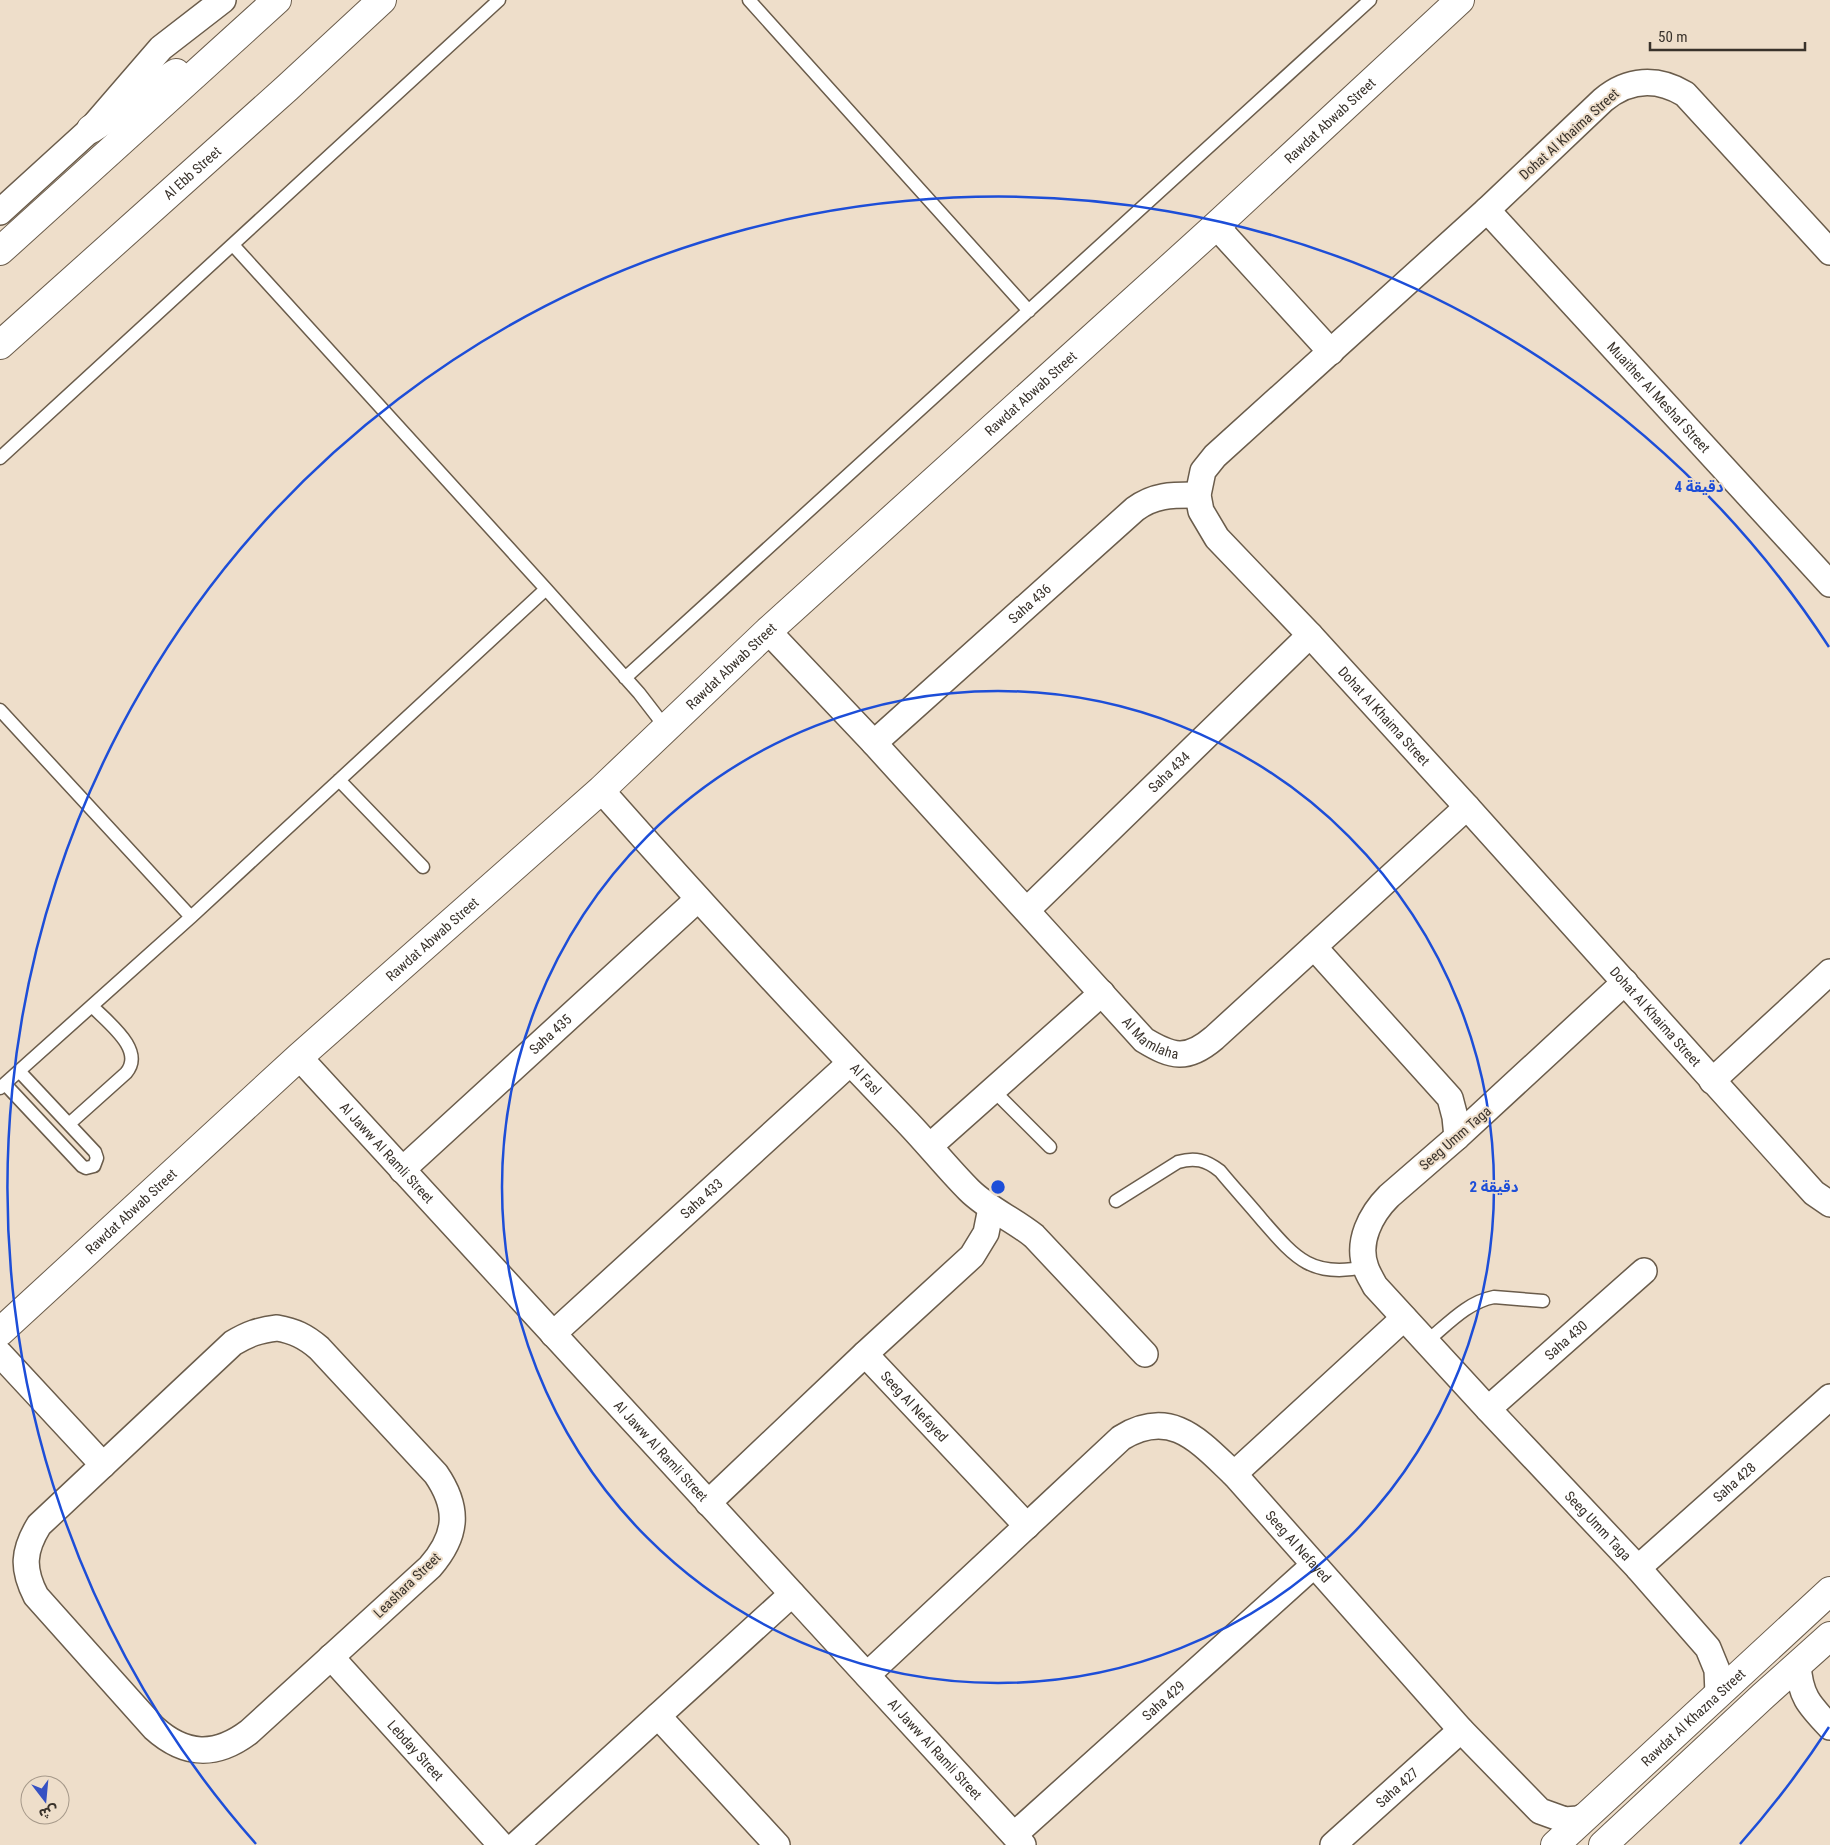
<svg xmlns="http://www.w3.org/2000/svg" width="1830" height="1845" font-family="'Roboto Condensed','Noto Sans Arabic',sans-serif">
<style>
.lines{fill:none;stroke-linecap:round;stroke-linejoin:round}
.service-casing{stroke:#6a5c4b;stroke-width:15}
.minor-casing{stroke:#6a5c4b;stroke-width:28}
.tertiary-casing{stroke:#6a5c4b;stroke-width:30}
.primary-casing{stroke:#6a5c4b;stroke-width:30}
.service{stroke:#fff;stroke-width:12}
.minor{stroke:#fff;stroke-width:25}
.tertiary{stroke:#fff;stroke-width:28}
.primary{stroke:#fff;stroke-width:28}
.ring{fill:none;stroke:#1d4ed8;stroke-width:2.5}
.labels{text-anchor:middle;dominant-baseline:central;stroke-width:4;stroke-linejoin:round;paint-order:stroke}
.street-label{font-size:14px;fill:#39322b;stroke:#eedeca}
.centre{fill:#1d4ed8;stroke:#eedeca;stroke-width:2.5}
.ring-label{font-size:15px;text-anchor:middle;font-weight:bold;fill:#1d4ed8;stroke:#eedeca;stroke-width:4;stroke-linejoin:round;paint-order:stroke}
</style>
<rect width="100%" height="100%" fill="#eedeca"/>
<g class="lines">
<!-- service casing -->
<g class="service-casing">
<path id="service" d="M749,0L1029,311
M233,245L546,589L639,693L666,728
M0,458L499,0
M625,678L1370,0
M0,710L191,917
M339,780L423,867
M5,1084L82,1166L86,1168L94,1166L97,1158L95,1152L19,1071
M0,1088L191,917L546,589
M993,1090L1050,1147
M69,1124L126,1073C146,1050 107,1022 92,1006
M1116,1201L1178,1162C1195,1157 1206,1160 1220,1171C1234,1188 1249,1204 1263,1221C1296,1259 1312,1278 1365,1267
M1426,1342C1447,1325 1467,1302 1494,1297L1543,1301"/>
</g>
<!-- minor casing -->
<g class="minor-casing">
<g id="minor">
<path id="s1" d="M1487,210L1830,584"/>
<path d="M0,212L91,129L161,48L223,0"/>
<path d="M1216,226L1331,352"/>
<path id="s2" d="M1830,252L1685,94C1657,77 1628,79 1603,100L1487,210L1215,456L1203,471L1198,495L1201,511L1217,538L1310,635L1467,807L1814,1193L1830,1204"/>
<path id="s3" d="M768,631L874,743L1144,1040C1172,1057 1187,1061 1214,1038L1467,807"/>
<path id="s4" d="M874,743L1135,509C1155,494 1174,495 1198,495"/>
<path id="s5" d="M601,790C701,903 803,1014 908,1123C929,1145 948,1169 969,1190C988,1209 1013,1219 1034,1236L1145,1354"/>
<path id="s6" d="M1027,910L1310,635"/>
<path d="M1314,947L1450,1098L1455,1117L1457,1137"/>
<path id="s7" d="M1625,982L1457,1137L1389,1196C1371,1214 1356,1242 1366,1268C1368,1274 1372,1280 1375,1286L1488,1409L1638,1568L1708,1648L1717,1670L1718,1694"/>
<path id="s8" d="M299,1057L1023,1845"/>
<path d="M1712,1081L1830,972"/>
<path d="M930,1146L1102,993"/>
<path id="s9" d="M402,1170L698,899"/>
<path d="M277,1328C294,1331 305,1336 319,1348L436,1474C460,1509 457,1536 430,1567L249,1732C216,1757 185,1756 154,1728L36,1596C22,1569 23,1551 39,1525L233,1343C248,1334 259,1330 277,1328Z"/>
<path id="s10" d="M553,1334L850,1063"/>
<path d="M0,1354L103,1465"/>
<path id="s11" d="M865,1354L1027,1526"/>
<path id="s12" d="M1488,1409L1644,1271"/>
<path d="M1234,1474L1404,1318"/>
<path d="M708,1503L865,1354L972,1256L986,1233L991,1208"/>
<path id="s13" d="M1638,1568L1830,1397"/>
<path id="s14" d="M331,1657L501,1845"/>
<path d="M1798,1664C1800,1696 1809,1705 1830,1727"/>
<path id="s15" d="M867,1675L1121,1438C1171,1407 1199,1441 1234,1474L1461,1730L1540,1811L1565,1820L1578,1819L1587,1815"/>
<path d="M658,1716L777,1845"/>
<path id="s16" d="M1014,1835L1314,1565"/>
<path d="M516,1845L792,1594"/>
<path id="s17" d="M1333,1845L1461,1730"/>
</g>
</g>
<!-- tertiary casing -->
<g class="tertiary-casing">
<g id="tertiary">
<path id="s18" d="M0,1332L299,1057L601,790L768,631L1216,226L1460,0"/>
<path id="s19" d="M1555,1845L1830,1591"/>
<path d="M1603,1845L1763,1696L1830,1636"/>
</g>
</g>
<!-- primary casing -->
<g class="primary-casing">
<g id="primary">
<path d="M91,129L176,73"/>
<path d="M0,251L277,0"/>
<path id="s20" d="M0,345L287,88L382,0"/>
</g>
</g>
<!-- service -->
<use href="#service" class="service"/>
<!-- minor -->
<use href="#minor" class="minor"/>
<!-- tertiary -->
<use href="#tertiary" class="tertiary"/>
<!-- primary -->
<use href="#primary" class="primary"/>
</g>
<!-- distance rings -->
<g class="ring">
<circle cx="998" cy="1187" r="496"/>
<path d="M1829 1727A991 991 0 0 1 1740 1844M256 1844A991 991 0 1 1 1829 647"/>
</g>
<g class="labels">
<!-- street labels -->
<g class="street-label">
<text stroke="none"><textPath href="#s18" startOffset="1799">Rawdat Abwab Street</textPath></text>
<text transform="translate(1569 134) rotate(-42)">Dohat Al Khaima Street</text>
<text stroke="none"><textPath href="#s20" startOffset="258">Al Ebb Street</textPath></text>
<text stroke="none"><textPath href="#s18" startOffset="1394">Rawdat Abwab Street</textPath></text>
<text stroke="none"><textPath href="#s1" startOffset="254">Muaither Al Meshaf Street</textPath></text>
<text stroke="none"><textPath href="#s4" startOffset="209">Saha 436</textPath></text>
<text stroke="none"><textPath href="#s18" startOffset="989">Rawdat Abwab Street</textPath></text>
<text stroke="none"><textPath href="#s2" startOffset="1165">Dohat Al Khaima Street</textPath></text>
<text stroke="none"><textPath href="#s6" startOffset="198">Saha 434</textPath></text>
<text stroke="none"><textPath href="#s18" startOffset="584">Rawdat Abwab Street</textPath></text>
<text stroke="none"><textPath href="#s2" startOffset="1570">Dohat Al Khaima Street</textPath></text>
<text stroke="none"><textPath href="#s9" startOffset="201">Saha 435</textPath></text>
<text stroke="none"><textPath href="#s3" startOffset="560">Al Mamlaha</textPath></text>
<text stroke="none"><textPath href="#s5" startOffset="392">Al Fasl</textPath></text>
<text transform="translate(1455 1138) rotate(-41)">Seeg Umm Taga</text>
<text stroke="none"><textPath href="#s8" startOffset="130">Al Jaww Al Ramli Street</textPath></text>
<text stroke="none"><textPath href="#s10" startOffset="201">Saha 433</textPath></text>
<text stroke="none"><textPath href="#s18" startOffset="178">Rawdat Abwab Street</textPath></text>
<text stroke="none"><textPath href="#s12" startOffset="104">Saha 430</textPath></text>
<text stroke="none"><textPath href="#s11" startOffset="72">Seeg Al Nefayed</textPath></text>
<text stroke="none"><textPath href="#s8" startOffset="535">Al Jaww Al Ramli Street</textPath></text>
<text stroke="none"><textPath href="#s13" startOffset="129">Saha 428</textPath></text>
<text stroke="none"><textPath href="#s7" startOffset="746">Seeg Umm Taga</textPath></text>
<text stroke="none"><textPath href="#s15" startOffset="576">Seeg Al Nefayed</textPath></text>
<text transform="translate(407 1585) rotate(-44)">Leashara Street</text>
<text stroke="none"><textPath href="#s16" startOffset="201">Saha 429</textPath></text>
<text stroke="none"><textPath href="#s19" startOffset="188">Rawdat Al Khazna Street</textPath></text>
<text stroke="none"><textPath href="#s8" startOffset="940">Al Jaww Al Ramli Street</textPath></text>
<text stroke="none"><textPath href="#s14" startOffset="126">Lebday Street</textPath></text>
<text stroke="none"><textPath href="#s17" startOffset="86">Saha 427</textPath></text>
</g>
</g>
<circle cx="998" cy="1187" r="8" class="centre"/>
<g class="ring-label">
<text x="1699" y="492">4 دقيقة</text>
<text x="1494" y="1192">2 دقيقة</text>
</g>
<!-- north arrow -->
<g transform="translate(45 1800) rotate(164)"><circle r="24" fill="#eedeca" stroke="#a6998a"/>
<path d="M0-4L9 19L0 12L-9 19Z" fill="#3651c3"/>
<text y="-8" font-size="14" font-weight="bold" text-anchor="middle" fill="#39322b">ش</text>
</g>
<!-- scale -->
<path d="M1650 42v8h155v-8" fill="none" stroke="#39322b" stroke-width="2.5"/>
<text x="1658" y="42" font-size="15" fill="#39322b" stroke="#eedeca" stroke-width="4" paint-order="stroke">50 m</text>
</svg>
